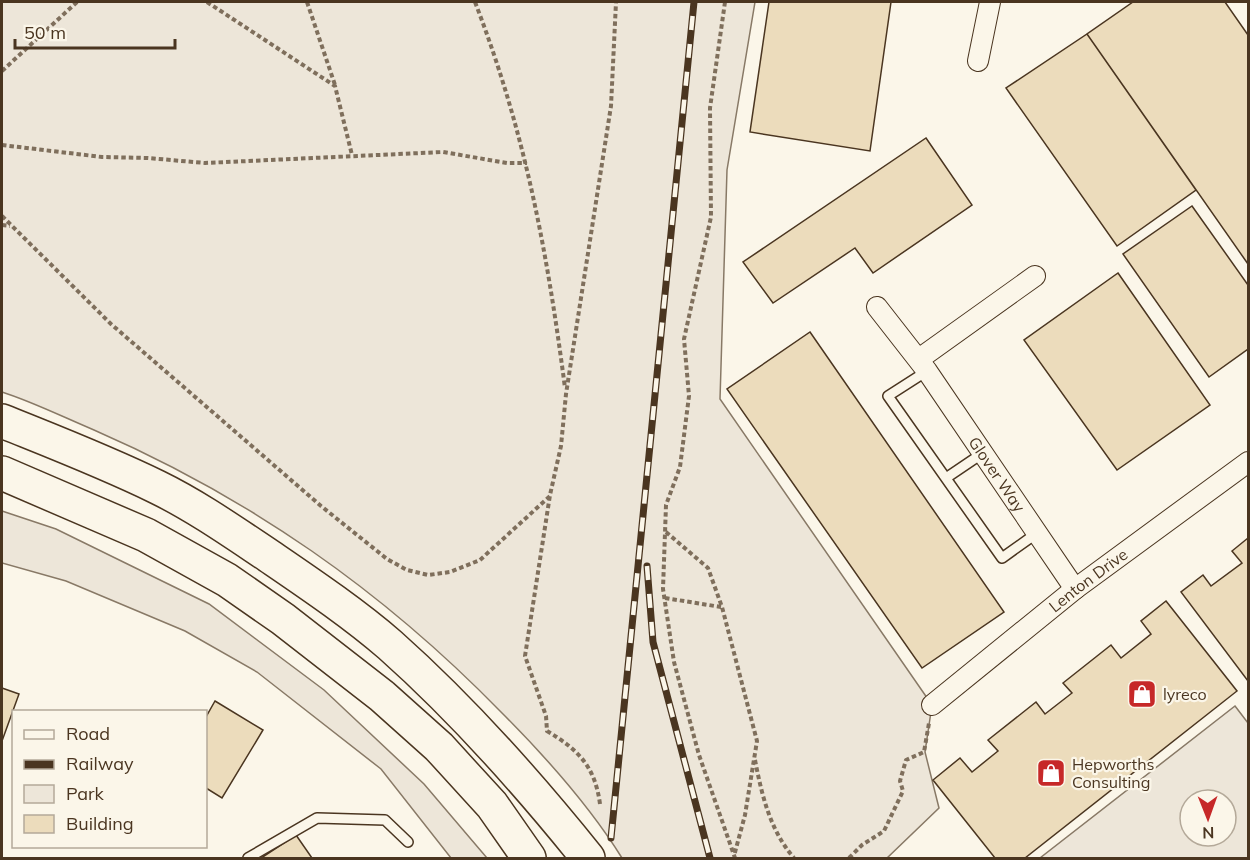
<svg xmlns="http://www.w3.org/2000/svg" width="1250" height="860" font-family="Mulish,sans-serif">
<style>
.green{fill:#ede6d9;stroke:#887966;stroke-width:1.5;fill-rule:evenodd}
.building{fill:#ecdcbc;stroke:#4a3520;stroke-width:1.5}
.lines{fill:none;stroke-linecap:round;stroke-linejoin:round}
.service-casing{stroke:#4a3520;stroke-width:12}
.minor-casing{stroke:#4a3520;stroke-width:22}
.motorway-casing{stroke:#4a3520;stroke-width:36}
.path{stroke:#7f6f5c;stroke-width:4;stroke-dasharray:4.5 3;stroke-linecap:butt}
.service{stroke:#fbf6e9;stroke-width:9}
.minor{stroke:#fbf6e9;stroke-width:20}
.motorway{stroke:#fbf6e9;stroke-width:33}
.rail-casing{stroke:#4a3520;stroke-width:7}
.rail{stroke:#fbf6e9;stroke-width:4.5;stroke-dasharray:14;stroke-linecap:butt}
.labels{text-anchor:middle;dominant-baseline:central;stroke-width:4.5;stroke-linejoin:round;paint-order:stroke}
.street-label{font-size:16px;fill:#4a3520;stroke:#fbf6e9}
.poi-label{font-size:16px;fill:#4a3520;stroke:#fbf6e9;text-anchor:start}
</style>
<rect width="100%" height="100%" fill="#fbf6e9"/>
<!-- green -->
<path class="green" d="M2,2H755L727,170L720,399L932,705L925,752L939,808L887,858H622C589,805 545,756 501,712C382,590 250,498 94,430C63,417 33,402 2,392Z
M2,511L56,529L209,604L324,690L424,784L487,858H451L381,769L257,672L185,631L66,581L2,563Z
M1235,706L1248,723V858H1040ZM1190,800H1226V836H1190Z"/>
<!-- building -->
<path class="building" d="M769,2H891L870,151L750,132Z
M1133,2H1225L1248,35V264L1087,34Z
M1087,34L1196,190L1117,246L1006,88Z
M926,138L972,205L873,273L855,248L773,303L743,262Z
M1192,206L1248,285V349L1209,377L1123,254Z
M1118,273L1210,405L1117,470L1024,340Z
M810,332L1004,612L922,668L727,389Z
M1248,538V681L1181,592L1203,575L1211,586L1242,563L1232,551Z
M1166,601L1237,691L1025,858H995L933,780L960,758L972,772L998,751L988,740L1036,702L1045,714L1072,693L1063,683L1111,645L1121,658L1151,634L1141,621Z
M2,688L19,694L2,741Z
M215,701L263,730L222,798L206,788V717Z
M296,835L312,858H261Z"/>
<g class="lines">
<!-- service casing -->
<g class="service-casing">
<path id="service" d="M927,371L888,396L1002,558L1037,533
M946,478L983,453
M248,858L317,818L385,820L408,842"/>
</g>
<!-- minor casing -->
<g class="minor-casing">
<g id="minor">
<path d="M978,61L990,2"/>
<path id="s1" d="M877,307L927,371L1075,589"/>
<path d="M919,359L1035,276"/>
<path id="s2" d="M932,705L1075,589L1248,462"/>
</g>
</g>
<!-- motorway casing -->
<g class="motorway-casing">
<path id="motorway" d="M2,421C54,442 106,462 157,487C196,506 233,532 269,556C310,584 353,613 390,645C463,710 527,782 588,858
M2,473L146,535L227,580L283,619L382,696L439,747L492,805L529,858"/>
</g>
<!-- path -->
<path class="path" d="M207,2L335,86L352,155
M307,2L335,85
M475,2C525,132 547,250 565,388
M725,2L710,108L711,217L684,339L689,396L680,467L666,505L663,589L674,662L699,755L735,858
M2,71L77,2
M2,145L102,157L148,158L205,163L443,152L507,163H527
M2,216L111,324L321,506L387,559L407,570L428,575L450,572L480,560L550,496
M2,225L10,226
M666,532L708,568L722,607L757,741L745,815L734,856
M665,598L721,607
M755,760C762,796 770,830 794,858
M600,804C595,767 579,750 547,731L546,716L525,656L550,495L561,446L566,394L611,106L616,2
M849,858L862,845L884,831L903,791L900,781L906,760L924,752L929,723"/>
<!-- service -->
<use href="#service" class="service"/>
<!-- minor -->
<use href="#minor" class="minor"/>
<!-- motorway -->
<use href="#motorway" class="motorway"/>
<!-- rail casing -->
<g class="rail-casing">
<path id="rail" d="M647,566L653,642L710,858
M611,838L694,2"/>
</g>
<!-- rail -->
<use href="#rail" class="rail"/>
</g>
<!-- icons -->
<defs>
<g id="shop-square" transform="scale(1.5)"><rect x="-9" y="-9" width="18" height="18" rx="4" fill="#c62828" stroke="#fbf6e9"/><path d="M-5-2.5h2.3a2.7 3.5 0 0 1 5.4 0H5L5.5 6h-11ZM-1.5-2.5h3a1.5 2.3 0 0 0-3 0Z" fill="#fff"/></g>
</defs>
<g fill-rule="evenodd">
<use href="#shop-square" x="1142" y="694"/>
<use href="#shop-square" x="1051" y="773"/>
</g>
<g class="labels">
<!-- street labels -->
<g class="street-label">
<text stroke="none"><textPath href="#s1" startOffset="206">Glover Way</textPath></text>
<text stroke="none"><textPath href="#s2" startOffset="200">Lenton Drive</textPath></text>
</g>
<!-- poi labels -->
<g class="poi-label">
<text x="1163" y="694">lyreco</text>
<text x="1072" y="764">Hepworths<tspan x="1072" dy="18">Consulting</tspan></text>
</g>
</g>
<!-- border -->
<rect width="1250" height="860" fill="none" stroke="#4a3520" stroke-width="6"/>
<!-- legend -->
<rect x="12" y="710" width="195" height="138" fill="#fbf6e9" stroke="#b4a999" stroke-width="1.5"/>
<rect x="24" y="730" width="30" height="9" fill="#fbf6e9" stroke="#b4a999" stroke-width="1.5"/>
<text x="66" y="740" font-size="18" fill="#4a3520">Road</text>
<rect x="24" y="760" width="30" height="9" fill="#4a3520" stroke="#b4a999" stroke-width="1.5"/>
<text x="66" y="770" font-size="18" fill="#4a3520">Railway</text>
<rect x="24" y="785" width="30" height="18" fill="#ede6d9" stroke="#b4a999" stroke-width="1.5"/>
<text x="66" y="800" font-size="18" fill="#4a3520">Park</text>
<rect x="24" y="815" width="30" height="18" fill="#ecdcbc" stroke="#b4a999" stroke-width="1.5"/>
<text x="66" y="830" font-size="18" fill="#4a3520">Building</text>
<!-- north arrow -->
<g transform="translate(1208 818) rotate(179)"><circle r="28" fill="#fbf6e9" stroke="#b4a999" stroke-width="1.5"/>
<path d="M0-4.5L10 22L0 15L-10 22Z" fill="#c62828"/>
<text y="-9" font-size="16" font-weight="bold" text-anchor="middle" fill="#4a3520">N</text>
</g>
<!-- scale -->
<path d="M15 39v9h160v-9" fill="none" stroke="#4a3520" stroke-width="3"/>
<text x="24" y="39" font-size="18" fill="#4a3520" stroke="#fbf6e9" stroke-width="4.5" paint-order="stroke">50 m</text>
</svg>
